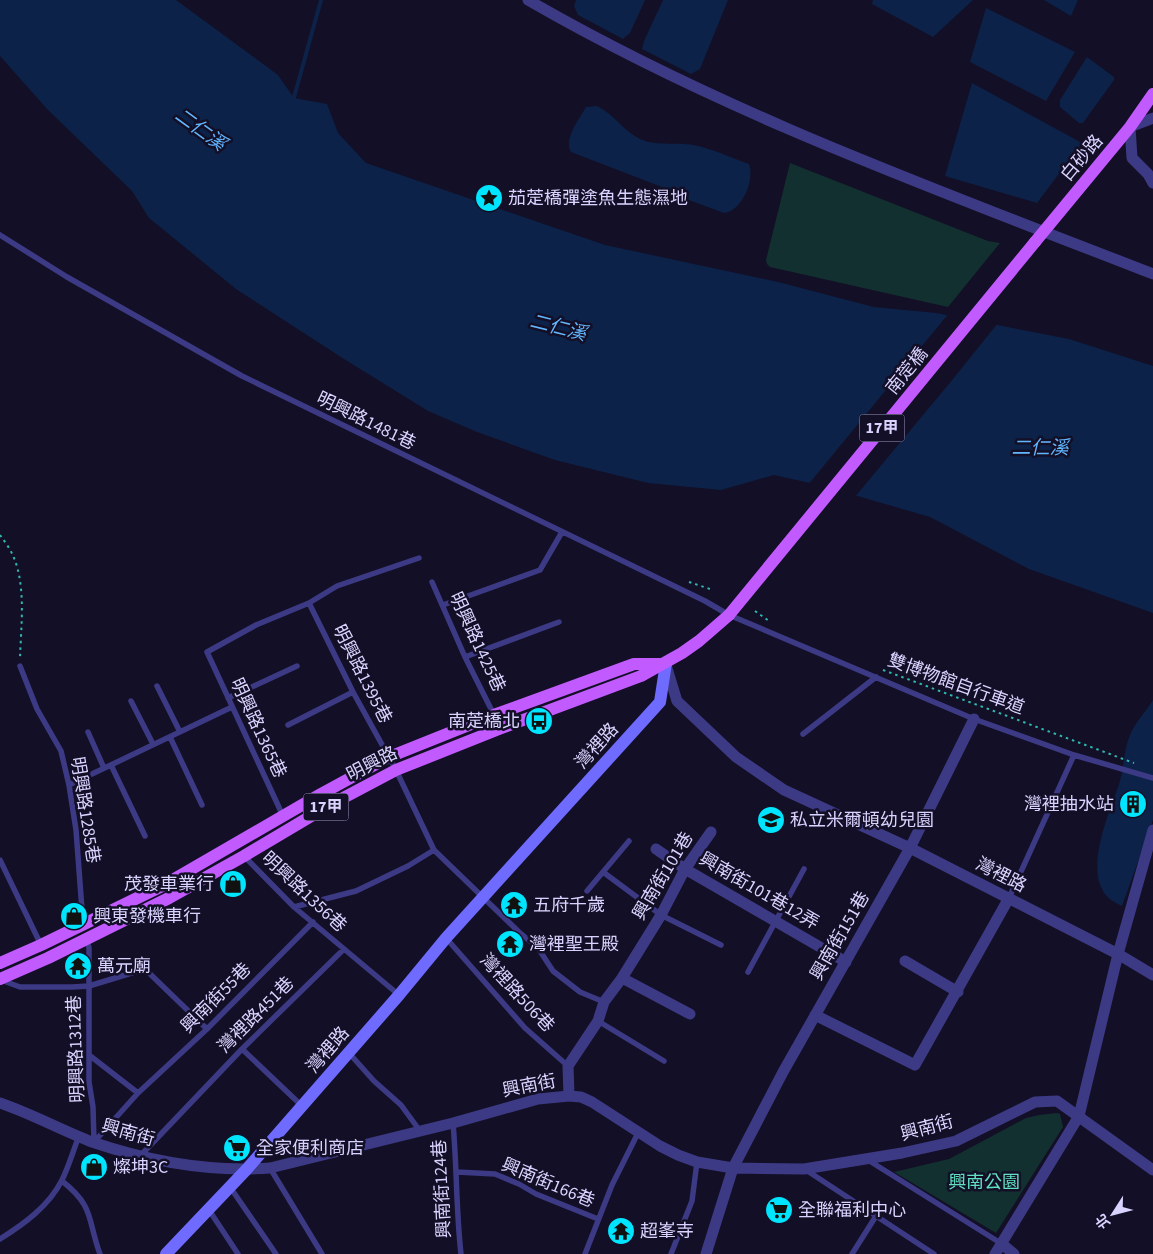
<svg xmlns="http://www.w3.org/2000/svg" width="1153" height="1254" font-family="'Source Sans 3','Noto Sans TC',sans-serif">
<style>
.green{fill:#12302f}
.water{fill:#0c2248}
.pier{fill:#130f26}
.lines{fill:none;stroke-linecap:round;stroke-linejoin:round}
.stream{stroke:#0c2248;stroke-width:4}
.path{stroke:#2fb8b0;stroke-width:2;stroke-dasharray:2.5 4;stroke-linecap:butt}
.lane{stroke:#3d3a85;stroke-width:5.5}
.street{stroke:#3d3a85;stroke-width:11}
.secondary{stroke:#6f6bff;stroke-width:12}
.primary{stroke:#c25bff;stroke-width:12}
.primary-bridge{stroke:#c25bff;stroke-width:12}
.labels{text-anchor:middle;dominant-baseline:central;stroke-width:5;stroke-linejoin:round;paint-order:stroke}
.shield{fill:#130f26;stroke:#9e99be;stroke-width:1}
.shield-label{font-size:16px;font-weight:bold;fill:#d9d4ff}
.street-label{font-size:18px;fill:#d9d4ff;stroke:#130f26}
.poi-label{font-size:18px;fill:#d9d4ff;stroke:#130f26;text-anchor:start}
.park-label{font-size:18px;fill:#5fe0c0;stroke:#130f26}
.water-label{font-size:19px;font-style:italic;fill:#62b6ff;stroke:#130f26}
</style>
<rect width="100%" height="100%" fill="#130f26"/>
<!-- green -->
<path class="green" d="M790,163L988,241L1000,243L948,307L770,267L767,264L766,260Z
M1057,1113L1060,1114L1063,1127L996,1233L894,1172L949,1159L1026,1118L1039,1115Z"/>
<!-- water -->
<path class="water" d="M0,0H176L278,75L294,98L327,104L338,133L366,163L605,245L778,282L874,307L936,313L1069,339L1153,366V613L1029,569L930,517L823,486L774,475L721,490L648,483L555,460L477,432L428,411L344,359L236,289L149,218L132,191L47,109L0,56Z
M576,0H645L630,33L623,39L578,15L574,6Z
M663,0H728L700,69L691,74L642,49L644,41Z
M873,0H973L933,37L872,4Z
M1044,0H1078L1071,16Z
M986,8L1075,52L1046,101L970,62Z
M1087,57L1114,77V80L1083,123H1079L1060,107V100Z
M972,83L1082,143L1037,203L945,176Z
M597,106C614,114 623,131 640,139C658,147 679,141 698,146C715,150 732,158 749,164C755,180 742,211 724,213L678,196H668L662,187L571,152C563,139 580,118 586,107Z
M1153,700V820L1122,906C1114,902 1106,898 1102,889C1087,861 1111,809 1120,781C1124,766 1124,749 1130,735C1135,723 1146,711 1153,700Z"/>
<!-- pier -->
<path class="pier" d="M949,313L998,323L953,379L854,498L808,485Z"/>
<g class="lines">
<!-- stream -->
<path class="stream" d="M293,101L321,0"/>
<!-- path -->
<path class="path" d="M0,535C5,542 11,550 14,558C26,587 21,627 20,658
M689,582L713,590
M755,611L769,621
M883,670L1134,763"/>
<!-- lane -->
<path class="lane" d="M0,235L67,277L242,376L705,601L729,615L974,719L1074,755L1153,778
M432,582L465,657L494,715
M309,603L353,692L396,770L434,850L519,932L538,948L553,971L580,992L604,1002
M443,605L540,570L562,532
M465,657L559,622
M20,666L37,709L61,751L69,785L76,830L83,923
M157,686L180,732
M228,698L297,666
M131,701L153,744
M288,725L353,692
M88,732L104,768
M803,734L876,677
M170,737L202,805
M111,765L145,836
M69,785L232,707
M283,816L207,652L256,625L309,603L337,586L419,558
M244,856L294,907L399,995
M0,860L41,945
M603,872L661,915L721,945
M587,891L629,841
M1009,898L1074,755
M294,907L356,891L408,866L434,850
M446,938L525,1028L568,1066
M87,940L89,948V1082L93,1107L94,1142
M748,972L804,869
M1,980L20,987H72L89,986L138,971H147L207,1029
M598,1021L664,1061
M242,1049L302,1106
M349,1053L374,1081L401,1105L420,1131
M89,1055L138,1093L207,1029L313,922
M453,1123C457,1167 456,1210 461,1254
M94,1142L138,1093
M141,1155L242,1049L344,949
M868,1160L1002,1244
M270,1168L322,1254
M806,1170L934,1254
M457,1172L495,1174L519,1184L536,1194L598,1219
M62,1181C95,1207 87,1219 100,1254
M230,1187L276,1254
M209,1210L238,1254
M0,1239C24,1224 49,1206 62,1180C69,1166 73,1151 79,1136
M585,1254L612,1185L638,1133
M671,1254L692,1201L697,1162
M852,1254L876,1216"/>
<!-- street -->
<path class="street" d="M528,0C725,114 941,191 1153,274
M1153,118L1130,127L1132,158L1148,174L1153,183
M666,665L677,701L736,757L784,790L910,848L1118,954L1153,975
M656,849L685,869L846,962
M905,961L958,992
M622,978L690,1014
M815,1015L915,1065L1009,898
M569,1096L568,1066L598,1021L604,1002L622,978L661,915L685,869L711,832
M0,1103C32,1114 61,1130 92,1142C148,1161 211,1172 270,1168L453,1123L538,1099L569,1096L581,1097L592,1102L660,1146L678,1155L697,1162L733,1168L804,1169L902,1153L956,1141L1035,1102L1057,1101L1153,1170
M1002,1244L1014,1254
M706,1254L733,1168L783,1072L910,848L974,719
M995,1254L1079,1116L1118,954L1153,830"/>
<!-- secondary -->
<path class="secondary" d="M166,1254L246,1170L399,995L446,938L660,702L666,663"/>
<!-- primary -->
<path class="primary" d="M1035,242L1130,127L1153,94
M0,963L41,945L164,885L321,794L389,757L494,715L634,664H661
M0,979L48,958L169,898L244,856L328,806L396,770L499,729L641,676L682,653L699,641L729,615"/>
<!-- primary-bridge -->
<path class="primary-bridge" d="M729,615L1035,242"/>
</g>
<!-- icons -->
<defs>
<g id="sight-disc" transform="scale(1.4375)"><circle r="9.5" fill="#00e5ff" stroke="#130f26"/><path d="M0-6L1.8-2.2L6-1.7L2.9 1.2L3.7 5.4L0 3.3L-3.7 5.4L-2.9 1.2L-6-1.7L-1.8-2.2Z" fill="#111"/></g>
<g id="bus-disc" transform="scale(1.4375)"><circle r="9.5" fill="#00e5ff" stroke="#130f26"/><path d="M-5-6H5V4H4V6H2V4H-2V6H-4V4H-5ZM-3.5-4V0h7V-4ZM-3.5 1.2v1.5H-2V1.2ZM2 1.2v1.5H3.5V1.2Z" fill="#111"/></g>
<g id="building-disc" transform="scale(1.4375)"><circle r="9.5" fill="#00e5ff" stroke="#130f26"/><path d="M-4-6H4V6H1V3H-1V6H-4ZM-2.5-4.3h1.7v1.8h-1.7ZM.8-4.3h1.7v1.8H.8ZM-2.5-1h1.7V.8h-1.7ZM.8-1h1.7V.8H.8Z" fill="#111"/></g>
<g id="school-disc" transform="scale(1.4375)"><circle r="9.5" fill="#00e5ff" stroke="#130f26"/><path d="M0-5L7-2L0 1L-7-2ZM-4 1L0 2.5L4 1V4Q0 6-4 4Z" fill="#111"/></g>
<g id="shop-disc" transform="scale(1.4375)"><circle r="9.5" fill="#00e5ff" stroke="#130f26"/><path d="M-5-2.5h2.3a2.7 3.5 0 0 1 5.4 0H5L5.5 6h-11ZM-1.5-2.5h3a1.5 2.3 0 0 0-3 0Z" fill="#111"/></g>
<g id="temple-disc" transform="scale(1.4375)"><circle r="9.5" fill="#00e5ff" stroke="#130f26"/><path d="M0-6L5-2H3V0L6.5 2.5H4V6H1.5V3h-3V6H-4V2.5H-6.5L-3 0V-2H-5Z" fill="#111"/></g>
<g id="supermarket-disc" transform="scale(1.4375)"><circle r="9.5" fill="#00e5ff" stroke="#130f26"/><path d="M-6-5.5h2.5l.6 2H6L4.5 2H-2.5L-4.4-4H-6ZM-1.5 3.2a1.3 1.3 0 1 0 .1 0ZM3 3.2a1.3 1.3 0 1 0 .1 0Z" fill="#111"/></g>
</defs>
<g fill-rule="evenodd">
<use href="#sight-disc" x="489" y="198"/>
<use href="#bus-disc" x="539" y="721"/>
<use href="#building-disc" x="1133" y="804"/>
<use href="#school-disc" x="771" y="820"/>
<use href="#shop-disc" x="233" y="884"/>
<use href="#temple-disc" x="514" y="905"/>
<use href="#shop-disc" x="74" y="916"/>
<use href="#temple-disc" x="510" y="944"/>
<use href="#temple-disc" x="78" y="966"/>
<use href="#supermarket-disc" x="237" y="1148"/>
<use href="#shop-disc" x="94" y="1167"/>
<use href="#supermarket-disc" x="779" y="1210"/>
<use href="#temple-disc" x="621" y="1231"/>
</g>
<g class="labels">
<!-- shield labels -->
<g class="shield">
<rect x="859.5" y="414.5" width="45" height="27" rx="4"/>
<rect x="303.5" y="793.5" width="45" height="27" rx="4"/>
</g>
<g class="shield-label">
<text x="882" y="428">17甲</text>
<text x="326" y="807">17甲</text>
</g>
<!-- street labels -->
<g class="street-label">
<text transform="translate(1082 158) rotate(-50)">白砂路</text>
<text transform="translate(907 371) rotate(-51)">南萣橋</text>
<text transform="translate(366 421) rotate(26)">明興路1481巷</text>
<text transform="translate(477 642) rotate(65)">明興路1425巷</text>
<text transform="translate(362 674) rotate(63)">明興路1395巷</text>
<text transform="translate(956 684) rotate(20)">雙博物館自行車道</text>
<text transform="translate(258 728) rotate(65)">明興路1365巷</text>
<text transform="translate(597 746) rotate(-48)">灣裡路</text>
<text transform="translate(372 764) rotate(-27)">明興路</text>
<text transform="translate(85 810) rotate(81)">明興路1285巷</text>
<text transform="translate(1001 875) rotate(27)">灣裡路</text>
<text transform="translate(663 876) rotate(-59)">興南街101巷</text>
<text transform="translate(759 891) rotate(30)">興南街101巷12弄</text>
<text transform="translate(304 892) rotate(43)">明興路1356巷</text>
<text transform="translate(840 936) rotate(-60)">興南街151巷</text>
<text transform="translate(517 993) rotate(47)">灣裡路506巷</text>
<text transform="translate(216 998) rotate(-45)">興南街55巷</text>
<text transform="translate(256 1015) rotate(-45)">灣裡路451巷</text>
<text transform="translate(76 1049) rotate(-92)">明興路1312巷</text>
<text transform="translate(328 1050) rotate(-49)">灣裡路</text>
<text transform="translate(529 1086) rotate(-11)">興南街</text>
<text transform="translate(927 1128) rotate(-15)">興南街</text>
<text transform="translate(128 1133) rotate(16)">興南街</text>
<text transform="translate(548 1183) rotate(23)">興南街166巷</text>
<text transform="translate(442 1189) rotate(-93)">興南街124巷</text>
</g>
<!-- poi labels -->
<g class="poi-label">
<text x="508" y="198">茄萣橋彈塗魚生態濕地</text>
<text x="520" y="721" text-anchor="end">南萣橋北</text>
<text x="1114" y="804" text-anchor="end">灣裡抽水站</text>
<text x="790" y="820">私立米爾頓幼兒園</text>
<text x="214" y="884" text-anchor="end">茂發車業行</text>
<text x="533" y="905">五府千歲</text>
<text x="93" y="916">興東發機車行</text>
<text x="529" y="944">灣裡聖王殿</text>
<text x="97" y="966">萬元廟</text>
<text x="256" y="1148">全家便利商店</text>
<text x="113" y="1167">燦坤3C</text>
<text x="798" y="1210">全聯福利中心</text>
<text x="640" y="1231">超峯寺</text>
</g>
<!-- park labels -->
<g class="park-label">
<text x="984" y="1182">興南公園</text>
</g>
<!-- water labels -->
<g class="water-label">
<text transform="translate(200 130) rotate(36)">二仁溪</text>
<text transform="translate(558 328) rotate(14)">二仁溪</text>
<text x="1040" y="448">二仁溪</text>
</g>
</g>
<!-- north arrow -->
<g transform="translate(1113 1214) rotate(234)" stroke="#130f26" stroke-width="4" paint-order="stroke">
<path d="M0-4L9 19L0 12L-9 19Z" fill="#d9d4ff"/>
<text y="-8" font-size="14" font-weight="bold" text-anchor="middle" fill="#d9d4ff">北</text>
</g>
</svg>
